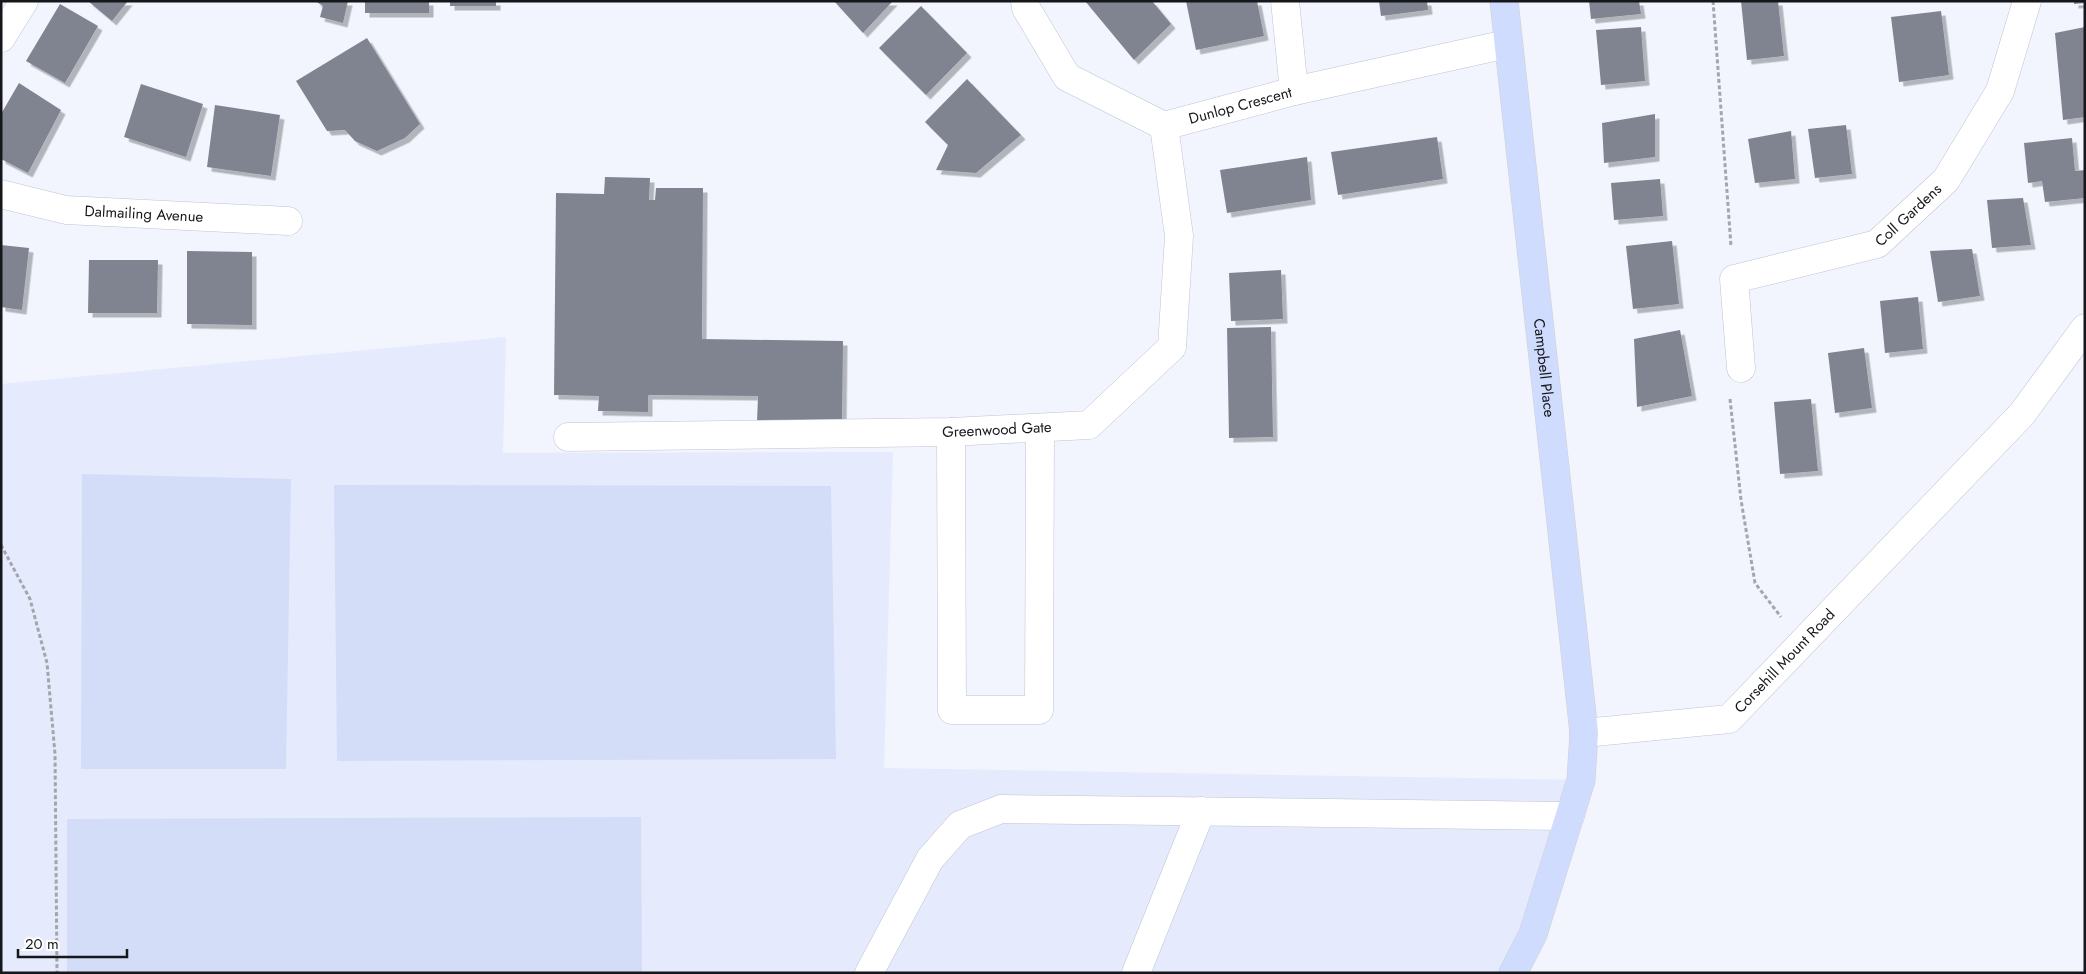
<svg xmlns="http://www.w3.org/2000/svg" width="2086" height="974" font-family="Jost,sans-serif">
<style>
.built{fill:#e5ebfc}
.green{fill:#d3ddf7}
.building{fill:#808491;filter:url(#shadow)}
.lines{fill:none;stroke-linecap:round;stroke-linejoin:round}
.minor-casing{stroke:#bfc4d2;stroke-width:29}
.major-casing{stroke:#d0d1d1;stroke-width:29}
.path{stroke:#a3a6ac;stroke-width:3;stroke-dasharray:4 2.5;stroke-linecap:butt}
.minor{stroke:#fff;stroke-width:28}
.major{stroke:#cfdcfd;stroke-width:28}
.labels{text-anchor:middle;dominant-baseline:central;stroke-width:4;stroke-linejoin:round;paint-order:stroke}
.street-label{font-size:15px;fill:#15171b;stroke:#fff}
</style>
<defs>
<filter id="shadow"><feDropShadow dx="4.5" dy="4.5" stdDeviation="0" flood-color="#0004"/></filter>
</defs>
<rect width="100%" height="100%" fill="#f2f5fd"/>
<!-- built -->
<path class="built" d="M506,337L503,453L893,452L884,768L1581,780L1513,973H1V384Z"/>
<!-- green -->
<path class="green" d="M82,474L291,479L286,769H81Z
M334,485L831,486L836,759L337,761Z
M641,817L642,973H67V819Z"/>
<!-- building -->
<path class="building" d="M88,1H128L112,21Z
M315,1H348L343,23L320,17L323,6Z
M365,1H429V13H365Z
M450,1H496V6H450Z
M834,1H893L863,33Z
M1085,1H1152L1171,24L1134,60Z
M1186,1H1257L1264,36L1196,50Z
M1379,1H1427L1428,10L1381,16Z
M1589,1H1639L1641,14L1591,19Z
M1741,1H1778L1784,56L1747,60Z
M2074,1H2085V3L2074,4Z
M60,4L98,26L65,83L26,61Z
M921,6L967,53L926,95L879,48Z
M1941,11L1949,75L1899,82L1891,17Z
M1641,27L1645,81L1601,85L1596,30Z
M2085,27V117L2063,120L2055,33Z
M367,38L420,124L405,138L377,151L355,141L345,130L327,131L296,81Z
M967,79L1021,135L976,173L936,170L948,145L925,122Z
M19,83L61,110L28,173L1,159V114Z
M141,84L203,104L186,157L124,137Z
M215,105L280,115L271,176L207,167Z
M1655,114V157L1604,163L1602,123Z
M1846,125L1852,174L1815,178L1808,129Z
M1791,131L1795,179L1755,183L1748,139Z
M1437,137L1443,179L1338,195L1331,152Z
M2072,138L2075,171L2085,170V198L2045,202L2042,181L2028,183L2024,143Z
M1307,157L1311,200L1227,213L1220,170Z
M605,177L650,178L649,200H655L656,188H703L702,339L843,341L842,423L757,422L758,396L648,395V412L598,411L599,396L554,395L556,193L604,194Z
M1660,179L1663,216L1614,220L1611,183Z
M2023,198L2031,245L1992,248L1987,200Z
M1672,241L1679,304L1633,309L1626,246Z
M1,245L29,248L22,310L1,307Z
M1972,249L1980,296L1938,302L1930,251Z
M187,251L252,252V325L187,324Z
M89,260H158L157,313H88Z
M1281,270L1283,319L1231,321L1229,273Z
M1918,297L1923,349L1885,353L1880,301Z
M1271,327L1273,437L1229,438L1227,328Z
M1680,330L1692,396L1637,407L1634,339Z
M1864,348L1872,408L1835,413L1828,353Z
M1811,399L1818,471L1780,474L1774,402Z"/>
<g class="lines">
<!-- minor casing -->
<g class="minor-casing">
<g id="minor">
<path id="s1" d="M1025,1L1026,8L1067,77L1164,126L1294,91L1507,44"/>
<path d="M1285,1L1294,91"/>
<path d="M1,38L24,1"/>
<path id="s2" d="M1,194L66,210L288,221"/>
<path id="s3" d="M1741,368L1734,279L1877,244L1946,180L2000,91L2027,1"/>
<path d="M951,432L952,710H1039L1040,429"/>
<path id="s4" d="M568,437L951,432L1089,425L1172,347L1179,236L1164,126"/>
<path id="s5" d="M1584,733L1729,719L2022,414L2085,328"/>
<path d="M869,973L930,859L960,825L1001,809L1570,816"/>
<path d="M1136,973L1201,811"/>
</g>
</g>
<!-- major casing -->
<g class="major-casing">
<g id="major">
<path id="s6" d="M1504,1L1584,733L1581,780L1533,934L1513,973"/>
</g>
</g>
<!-- path -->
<path class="path" d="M1713,1L1731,246
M1730,399L1741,500L1755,583L1781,617
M1,545L30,599L47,663L55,754L57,973"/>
<!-- minor -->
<use href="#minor" class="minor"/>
<!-- major -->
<use href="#major" class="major"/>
</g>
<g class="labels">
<!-- street labels -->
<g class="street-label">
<text stroke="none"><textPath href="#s1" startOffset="275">Dunlop Crescent</textPath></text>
<text stroke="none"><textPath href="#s3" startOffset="279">Coll Gardens</textPath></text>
<text stroke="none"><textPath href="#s2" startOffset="145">Dalmailing Avenue</textPath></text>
<text stroke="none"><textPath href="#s6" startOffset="369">Campbell Place</textPath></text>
<text stroke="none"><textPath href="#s4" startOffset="429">Greenwood Gate</textPath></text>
<text stroke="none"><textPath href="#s5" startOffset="226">Corsehill Mount Road</textPath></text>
</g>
</g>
<!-- border -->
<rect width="2086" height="974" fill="none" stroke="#15171b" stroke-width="5"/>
<!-- scale -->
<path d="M18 949v8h109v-8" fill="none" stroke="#15171b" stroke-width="2.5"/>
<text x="25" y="949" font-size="15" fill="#15171b" stroke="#ffffff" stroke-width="4" paint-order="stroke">20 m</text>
</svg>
